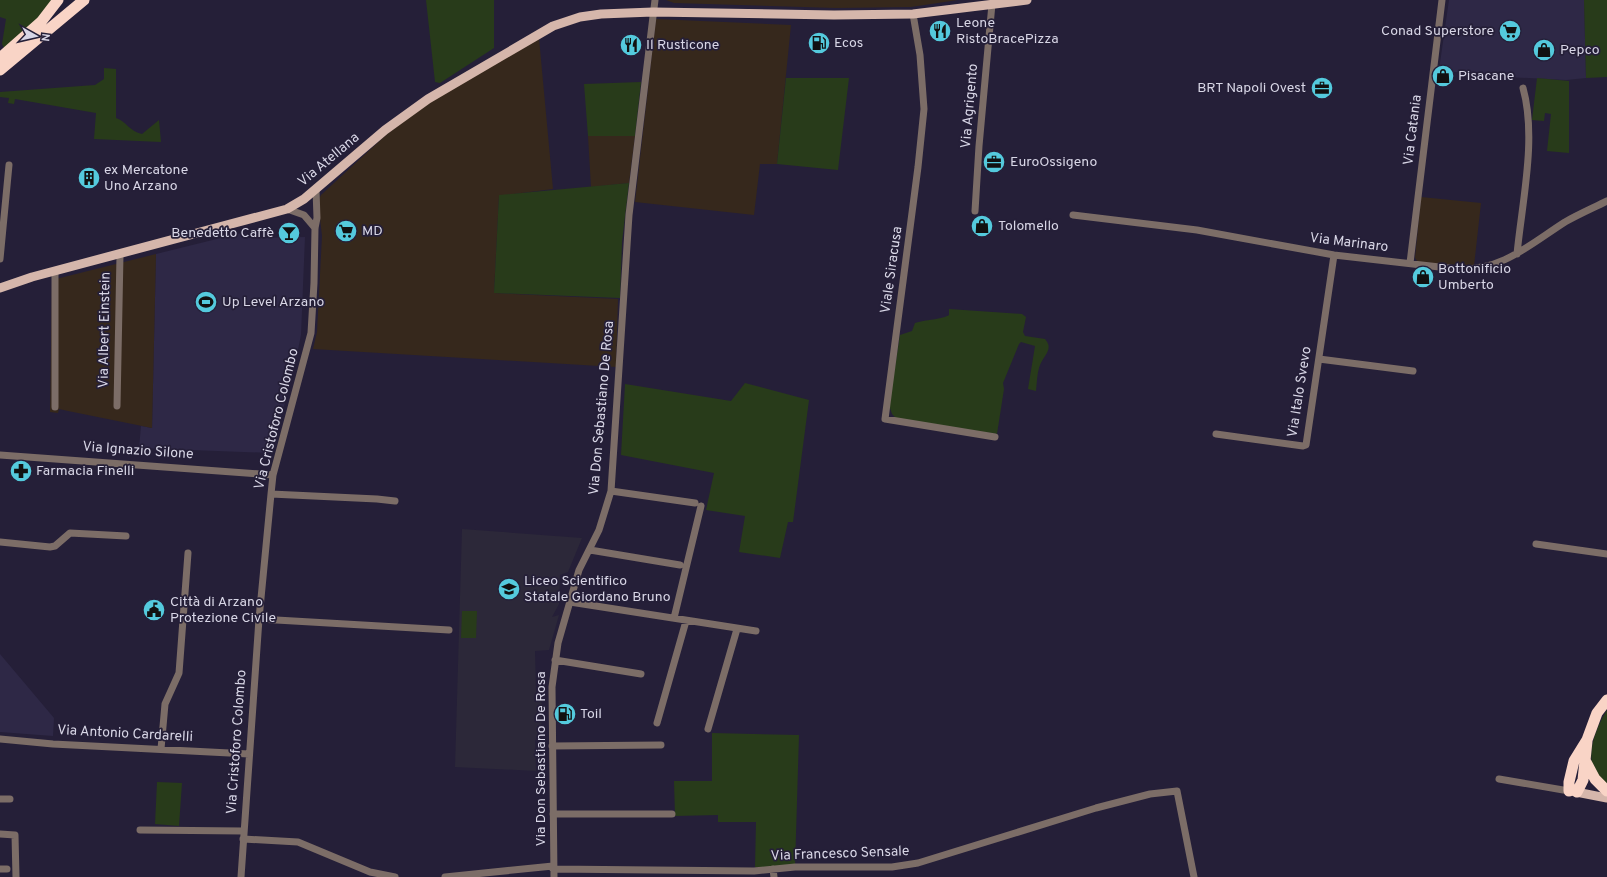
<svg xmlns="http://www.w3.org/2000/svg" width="1607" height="877" font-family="Overpass,sans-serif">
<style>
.built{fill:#2e2846}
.industrial{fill:#36281c}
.education{fill:#2c2839}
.green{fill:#283b1a}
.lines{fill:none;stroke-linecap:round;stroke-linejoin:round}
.minor{stroke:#7c6d67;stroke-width:7}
.major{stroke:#d5b6ab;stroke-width:9}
.highway{stroke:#f9d4c6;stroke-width:11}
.labels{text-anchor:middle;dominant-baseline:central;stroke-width:3.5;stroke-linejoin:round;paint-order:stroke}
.poi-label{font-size:14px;fill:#d8d6e6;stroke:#251f38;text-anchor:start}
.street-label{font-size:14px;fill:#d8d6e6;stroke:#251f38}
</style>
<rect width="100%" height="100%" fill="#251f38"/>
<!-- built -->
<path class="built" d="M1449,0H1584L1586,78L1566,80L1489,76L1439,70Z
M245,232L247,238L305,237L301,335L293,374L271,453L139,448L141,426L152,428L156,254Z
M0,654L54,718L53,736L0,732Z"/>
<!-- industrial -->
<path class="industrial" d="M666,0H958L911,7L836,8L674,3Z
M656,19L791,25L777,164H760L754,215L635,202Z
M539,38L553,189L499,196L494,293L618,299L616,367L313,349L317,332L322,236L318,201L321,195L387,134L428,103Z
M588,136H635L629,183L591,187Z
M1421,197L1481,203L1474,266L1418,262L1415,258Z
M156,254L152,428L68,411L59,409L58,413L50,412L52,280Z"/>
<!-- education -->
<path class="education" d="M462,529L582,538L568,572L560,575L559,604L552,617L559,615L549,650L535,651L536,692L542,704V722L535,741L536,771L455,767Z"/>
<!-- green -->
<path class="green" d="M0,0H53L35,21L4,48L2,44L6,19L0,17Z
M426,0H494V48L440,83L435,82Z
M1584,0H1607V77L1586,78Z
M104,68L116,69V118C126,121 130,132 142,134L159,120L161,142L94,139L96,113L15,99L14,104L8,103L9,98L0,97V92L95,85L104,79Z
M786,78H849L838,170L777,164Z
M1537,78L1569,81V153L1547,151L1551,114L1545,113L1544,121L1532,120Z
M641,82L635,136H588L584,84Z
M629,183L622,242L620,298L494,293L499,195Z
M949,309L1022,314L1026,317L1023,332L1025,336L1045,339C1054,349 1044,355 1040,365C1037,373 1037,382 1036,391L1028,389L1035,346L1021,342L1019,344L1003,383L1004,389L997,434L897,419L892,414L889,405L900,335L912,331L915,323C924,320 944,319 949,315Z
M745,383L809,400L793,522H788L780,558L739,552L745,516L706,510L714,473L621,455L625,384L731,401Z
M462,611H477L476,638H461Z
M1607,710V786C1580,767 1593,733 1607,710Z
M712,733L799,735L795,867H755L756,822H718V815L675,816L674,781H712Z
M157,782L182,783L179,826L155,824Z"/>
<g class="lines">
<!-- minor -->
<path class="minor" d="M913,14L920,55L924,109L918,167L885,419L995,437
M287,209L304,215L315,228
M975,211L979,146L992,4
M1073,215L1197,230L1334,255L1457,269C1502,271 1529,245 1565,222C1579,214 1593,208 1607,201
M1517,254C1522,202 1537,138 1523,88
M0,259L9,165
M1410,263L1442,0
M1319,359L1413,371
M117,406L120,255
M55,407V271
M1216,434L1303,446L1306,445L1334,255
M0,455L273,475
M611,491L695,503
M271,494L377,499L395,501
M0,542L50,547L55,546L70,533L126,536
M1536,544L1607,554
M590,550L680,565
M570,602L756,631
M674,618L701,506
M259,619L449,630
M555,660L641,674
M657,723L686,621
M708,729L737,629
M0,739L53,744L249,754
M552,746L661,745
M161,749L165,704L179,673L188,553
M1499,779L1569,791
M0,799H10
M553,814H672
M140,830L243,831
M0,834L15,835L16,877
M243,839L298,842L370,872L395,877
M0,869H7
M553,869L754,871L795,867H892L918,863L1096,808L1150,794L1177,791L1194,877
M773,869L774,877
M241,877L259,619L271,494L273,475L311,333L314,283L315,228L317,218L316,190
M445,877L553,866
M554,877L552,687L558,643L579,570L599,530L611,491L629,215L655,0"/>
<!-- major -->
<path class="major" d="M0,288L32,277L287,209L304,199L385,130L428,99L553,26L580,17L601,14L653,12L834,15L913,14L1027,0
M1571,791L1607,798"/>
<!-- highway -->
<path class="highway" d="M0,58L41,22L58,0
M0,70L84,0
M1586,762L1595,779L1607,791
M1569,791V782L1574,761L1587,740L1597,713L1607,700
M1577,792L1583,780L1587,741"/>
</g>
<!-- icons -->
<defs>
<g id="restaurant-disc" transform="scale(1.15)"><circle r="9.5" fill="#54cadd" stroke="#251f38"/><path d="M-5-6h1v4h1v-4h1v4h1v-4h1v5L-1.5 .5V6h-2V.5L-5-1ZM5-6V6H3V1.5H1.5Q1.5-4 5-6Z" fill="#111"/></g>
<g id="supermarket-disc" transform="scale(1.15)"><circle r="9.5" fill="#54cadd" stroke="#251f38"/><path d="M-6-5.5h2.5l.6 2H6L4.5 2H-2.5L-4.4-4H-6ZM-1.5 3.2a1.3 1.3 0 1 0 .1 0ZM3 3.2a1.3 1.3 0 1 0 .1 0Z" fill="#111"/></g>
<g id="fuel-disc" transform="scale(1.15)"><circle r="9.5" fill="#54cadd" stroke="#251f38"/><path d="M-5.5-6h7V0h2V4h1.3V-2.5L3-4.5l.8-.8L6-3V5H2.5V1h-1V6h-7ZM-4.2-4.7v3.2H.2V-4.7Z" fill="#111"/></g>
<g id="shop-disc" transform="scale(1.15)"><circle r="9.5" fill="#54cadd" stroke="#251f38"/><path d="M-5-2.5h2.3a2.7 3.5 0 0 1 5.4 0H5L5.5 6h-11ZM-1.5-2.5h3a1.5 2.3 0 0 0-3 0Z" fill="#111"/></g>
<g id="office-disc" transform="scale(1.15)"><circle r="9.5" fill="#54cadd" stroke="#251f38"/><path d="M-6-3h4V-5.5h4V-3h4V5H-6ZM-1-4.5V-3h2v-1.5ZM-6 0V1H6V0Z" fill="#111"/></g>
<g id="building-disc" transform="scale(1.15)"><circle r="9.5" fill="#54cadd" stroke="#251f38"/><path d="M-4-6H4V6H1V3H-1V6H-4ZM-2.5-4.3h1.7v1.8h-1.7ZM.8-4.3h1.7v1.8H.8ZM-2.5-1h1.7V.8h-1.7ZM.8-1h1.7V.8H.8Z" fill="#111"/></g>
<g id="bar-disc" transform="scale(1.15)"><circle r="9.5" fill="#54cadd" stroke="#251f38"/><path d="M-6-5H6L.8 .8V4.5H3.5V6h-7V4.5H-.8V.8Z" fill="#111"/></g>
<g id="stadium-disc" transform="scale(1.15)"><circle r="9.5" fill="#54cadd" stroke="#251f38"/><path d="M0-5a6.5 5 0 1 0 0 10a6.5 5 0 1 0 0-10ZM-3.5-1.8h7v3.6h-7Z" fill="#111"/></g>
<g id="pharmacy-disc" transform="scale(1.15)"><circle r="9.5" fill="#54cadd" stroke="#251f38"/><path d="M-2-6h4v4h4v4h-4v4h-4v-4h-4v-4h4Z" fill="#111"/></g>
<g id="school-disc" transform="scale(1.15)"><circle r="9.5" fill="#54cadd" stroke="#251f38"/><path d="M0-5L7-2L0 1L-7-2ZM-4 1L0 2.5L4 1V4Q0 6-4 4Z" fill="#111"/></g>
<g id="civic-disc" transform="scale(1.15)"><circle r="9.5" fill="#54cadd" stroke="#251f38"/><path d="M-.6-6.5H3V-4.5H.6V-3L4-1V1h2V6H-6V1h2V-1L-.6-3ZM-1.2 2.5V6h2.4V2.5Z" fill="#111"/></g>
</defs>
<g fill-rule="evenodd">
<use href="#restaurant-disc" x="940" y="31"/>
<use href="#supermarket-disc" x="1510" y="31"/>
<use href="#fuel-disc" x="819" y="43"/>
<use href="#restaurant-disc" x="631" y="45"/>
<use href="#shop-disc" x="1544" y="50"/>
<use href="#shop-disc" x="1443" y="76"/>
<use href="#office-disc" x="1322" y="88"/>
<use href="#office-disc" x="994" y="162"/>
<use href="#building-disc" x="89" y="178"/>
<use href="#shop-disc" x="982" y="226"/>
<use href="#supermarket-disc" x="346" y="231"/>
<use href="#bar-disc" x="289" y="233"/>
<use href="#shop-disc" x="1423" y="277"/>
<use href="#stadium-disc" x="206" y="302"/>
<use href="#pharmacy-disc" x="21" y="471"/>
<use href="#school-disc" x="509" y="589"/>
<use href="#civic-disc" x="154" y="610"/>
<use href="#fuel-disc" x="565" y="714"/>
</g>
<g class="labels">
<!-- poi labels -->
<g class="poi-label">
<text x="956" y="23">Leone<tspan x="956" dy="16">RistoBracePizza</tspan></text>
<text x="1494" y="31" text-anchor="end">Conad Superstore</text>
<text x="834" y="43">Ecos</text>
<text x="646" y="45">Il Rusticone</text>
<text x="1560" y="50">Pepco</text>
<text x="1458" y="76">Pisacane</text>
<text x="1306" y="88" text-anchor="end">BRT Napoli Ovest</text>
<text x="1010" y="162">EuroOssigeno</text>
<text x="104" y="170">ex Mercatone<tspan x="104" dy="16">Uno Arzano</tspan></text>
<text x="998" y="226">Tolomello</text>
<text x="362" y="231">MD</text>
<text x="274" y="233" text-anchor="end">Benedetto Caffè</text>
<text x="1438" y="269">Bottonificio<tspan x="1438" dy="16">Umberto</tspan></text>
<text x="222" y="302">Up Level Arzano</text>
<text x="36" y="471">Farmacia Finelli</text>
<text x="524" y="581">Liceo Scientifico<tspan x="524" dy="16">Statale Giordano Bruno</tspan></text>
<text x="170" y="602">Città di Arzano<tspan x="170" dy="16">Protezione Civile</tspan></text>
<text x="580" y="714">Toil</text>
</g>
<!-- street labels -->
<g class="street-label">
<text transform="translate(970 106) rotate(-85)">Via Agrigento</text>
<text transform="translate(1413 130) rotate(-83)">Via Catania</text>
<text transform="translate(329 160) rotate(-40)">Via Atellana</text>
<text transform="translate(1349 243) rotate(7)">Via Marinaro</text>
<text transform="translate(892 270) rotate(-82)">Viale Siracusa</text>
<text transform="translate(105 330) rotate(-89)">Via Albert Einstein</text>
<text transform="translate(1300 392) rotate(-81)">Via Italo Svevo</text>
<text transform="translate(602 408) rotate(-85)">Via Don Sebastiano De Rosa</text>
<text transform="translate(277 419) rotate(-76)">Via Cristoforo Colombo</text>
<text transform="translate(138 451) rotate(4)">Via Ignazio Silone</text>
<text transform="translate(125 734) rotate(3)">Via Antonio Cardarelli</text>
<text transform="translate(237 742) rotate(-86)">Via Cristoforo Colombo</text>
<text transform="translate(541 759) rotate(-90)">Via Don Sebastiano De Rosa</text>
<text transform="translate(840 854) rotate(-2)">Via Francesco Sensale</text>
</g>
</g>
<!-- north arrow -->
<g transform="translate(36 36) rotate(98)" stroke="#251f38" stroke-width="3" paint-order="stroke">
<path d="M0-3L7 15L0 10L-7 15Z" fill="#d8d6e6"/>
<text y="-6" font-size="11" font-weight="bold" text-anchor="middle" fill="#d8d6e6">N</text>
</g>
</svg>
